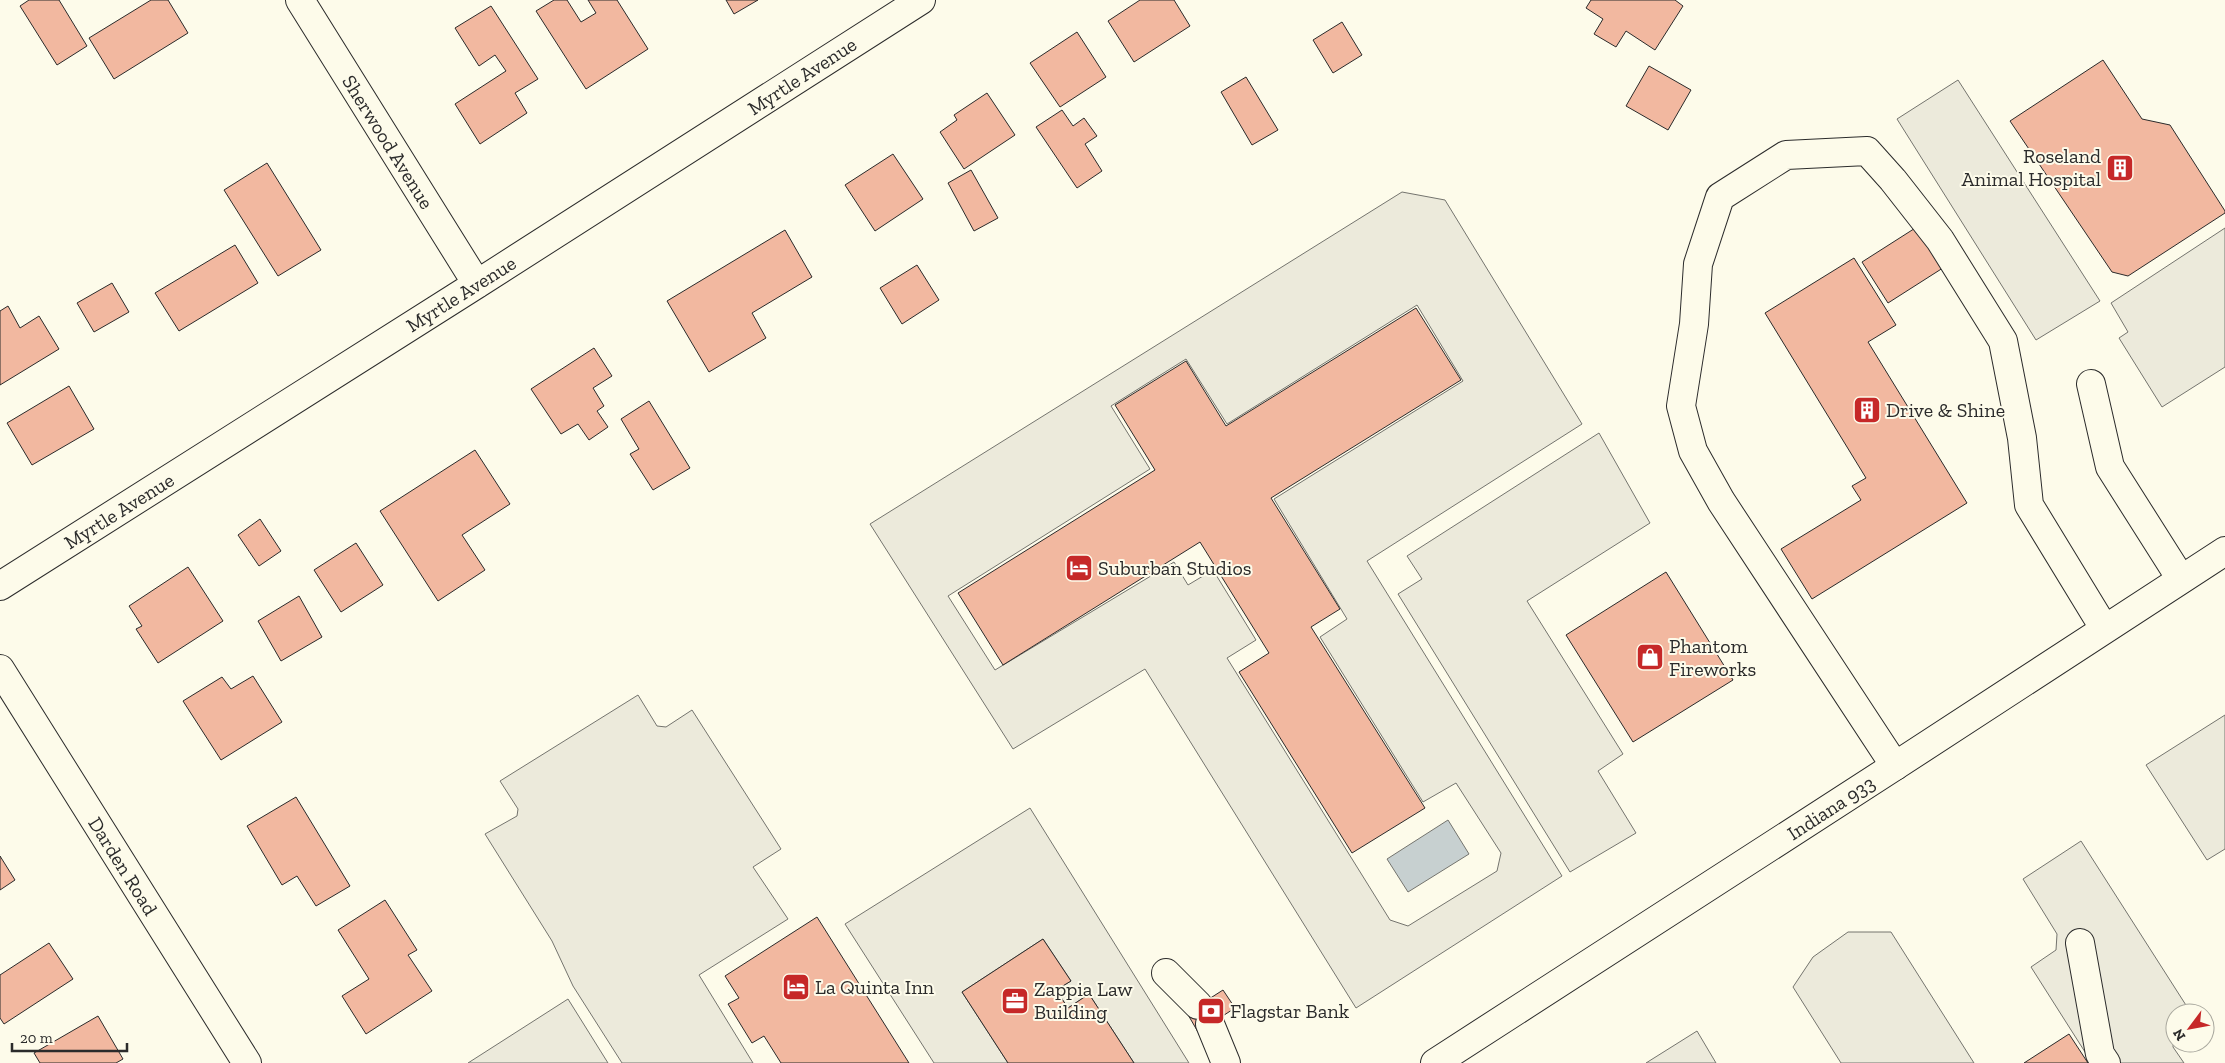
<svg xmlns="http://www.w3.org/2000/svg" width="2225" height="1063" font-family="'Zilla Slab',serif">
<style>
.parking{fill:#eceadb;stroke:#74746e;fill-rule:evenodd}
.water{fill:#c7d0d0;stroke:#74746e}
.building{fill:#f2b8a0;stroke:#2b2b2b}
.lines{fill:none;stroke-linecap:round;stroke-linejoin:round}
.minor-casing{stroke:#2b2b2b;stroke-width:30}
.major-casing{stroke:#2b2b2b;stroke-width:30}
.minor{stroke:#fdfbea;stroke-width:28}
.major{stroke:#fdfbea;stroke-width:28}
.labels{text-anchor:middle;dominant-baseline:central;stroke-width:4;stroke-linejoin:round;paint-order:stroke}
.street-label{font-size:20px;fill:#2b2b2b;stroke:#fdfbea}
.poi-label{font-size:20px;fill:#2b2b2b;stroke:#fdfbea;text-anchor:start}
</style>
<rect width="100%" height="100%" fill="#fdfbea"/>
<!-- parking -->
<path class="parking" d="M1958,80L2100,301L2036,340L1897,119Z
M1402,192L1445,200L1582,424L1367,561L1562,876L1356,1008L1145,669L1013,749L870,524ZM1417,305L1463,381L1274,499L1347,619L1320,637L1423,802L1456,783L1501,853L1497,871L1408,926L1390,920L1227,658L1256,640L1213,570L1188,585L1174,562L995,670L948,596L1150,469L1111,406L1186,359L1227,424Z
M2225,228V367L2162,407L2119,338L2128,332L2111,303Z
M1599,433L1650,523L1527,601L1623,754L1598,771L1636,833L1570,872L1398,594L1422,579L1407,556Z
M638,695L657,726L666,727L692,710L781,849L753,867L788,919L699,975L753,1063H622L573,986L552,941L485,834L517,816L518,809L500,781Z
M2225,715V849L2207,860L2146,765Z
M1030,808L1189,1063H1134L1089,994L1068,1008L1056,990L1071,981L1043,939L962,992L1008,1063H934L845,924Z
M2081,841L2191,1013H2175L2173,1047L2184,1063H2092L2031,967L2056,950L2057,934L2023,879Z
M1848,932H1891L1974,1063H1841L1793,987L1813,957Z
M568,999L608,1063H468Z
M1697,1031L1716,1063H1646Z"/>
<!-- water -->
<path class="water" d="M1448,820L1469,854L1408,892L1387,859Z"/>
<!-- building -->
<path class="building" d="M29,0H59L87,46L57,65L20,6Z
M151,0H168L188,33L114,79L89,38Z
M554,0H567L581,22L596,13L588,0H617L648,49L586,89L536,11Z
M726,0H758L734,14Z
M1140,0H1174L1190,26L1134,62L1108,21Z
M1591,0H1675L1683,6L1655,50L1626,31L1616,47L1594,34L1603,19L1586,8Z
M491,6L538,79L515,93L527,113L480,144L455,104L506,71L495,55L479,66L455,28Z
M1342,22L1362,55L1333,73L1313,40Z
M1077,32L1106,77L1060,107L1030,63Z
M2103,60L2142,119L2170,125L2225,211V213L2128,276L2112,272L2010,121Z
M1649,66L1691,90L1668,130L1626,106Z
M1246,77L1278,130L1252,145L1221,92Z
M987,93L1015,135L964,169L940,132L957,120L954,115Z
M1062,110L1073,126L1084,118L1097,136L1085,144L1102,171L1077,188L1036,127Z
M893,154L923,199L875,231L845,185Z
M267,163L321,250L278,276L224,190Z
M971,170L998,218L974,231L948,183Z
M1920,225L1946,266L1888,303L1862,262Z
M785,230L812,277L752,313L766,338L709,372L667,301Z
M235,245L258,283L179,331L155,293Z
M1854,258L1896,325L1868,342L1967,503L1812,599L1781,549L1861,500L1852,486L1866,478L1765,313Z
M917,265L939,300L902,324L880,288Z
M112,283L129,312L94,332L77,303Z
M8,306L20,328L39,316L59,349L0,385V311Z
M1416,308L1461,380L1271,498L1340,609L1311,627L1425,808L1352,853L1239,672L1269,653L1200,542L1003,665L958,593L1155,470L1115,405L1186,361L1226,426Z
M594,348L612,376L593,388L604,406L597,411L608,427L589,440L578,424L561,434L531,389Z
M69,386L94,429L32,465L7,423Z
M649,401L690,468L653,490L630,454L639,449L621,419Z
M475,450L510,504L462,535L485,570L438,601L380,511Z
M260,519L281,551L259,566L238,535Z
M356,543L383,585L341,612L314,570Z
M188,567L223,621L158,663L136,629L142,626L129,606Z
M1666,572L1733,680L1633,742L1566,635Z
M299,596L322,637L281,661L258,621Z
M253,676L282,722L221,760L183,701L222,677L231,689Z
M296,797L350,886L316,906L297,876L282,885L247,826Z
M0,856L15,880L0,890Z
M385,900L417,950L408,955L432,991L366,1034L342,996L369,979L338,930Z
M817,917L909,1063H781L764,1036L752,1043L728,1004L739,998L725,976Z
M1043,939L1071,981L1056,990L1068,1008L1089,994L1134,1063H1008L962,992Z
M49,943L73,979L4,1024L0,1018V975Z
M1223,990L1235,1008L1198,1032L1187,1013Z
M98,1016L123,1059L116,1063H40L34,1053Z
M2069,1034L2088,1063H2024Z"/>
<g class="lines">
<!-- minor casing -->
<g class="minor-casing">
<path id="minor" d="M300,0L477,284
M2091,384L2110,467L2181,579
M0,586L477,284L921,0
M0,669L247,1063
M1895,766L1721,501L1693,451L1681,406L1694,324L1698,264L1720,197L1786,155L1867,151L1893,180L1940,240L2003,341L2022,438L2029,505L2104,628
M2080,943L2100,1054L2106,1063
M1166,973L1198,1005
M1210,1024L1226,1063"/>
</g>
<!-- major casing -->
<g class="major-casing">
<path id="major" d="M1435,1063L1895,766L2225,551"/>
</g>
<!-- minor -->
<use href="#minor" class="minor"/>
<!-- major -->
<use href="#major" class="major"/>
</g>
<!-- icons -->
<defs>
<g id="building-square" transform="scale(1.4375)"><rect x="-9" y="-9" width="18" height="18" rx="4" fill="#c62828" stroke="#fdfbea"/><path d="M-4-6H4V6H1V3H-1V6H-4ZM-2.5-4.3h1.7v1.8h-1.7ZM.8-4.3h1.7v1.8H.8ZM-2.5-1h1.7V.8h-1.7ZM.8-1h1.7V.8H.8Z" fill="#fff"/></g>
<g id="hotel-square" transform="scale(1.4375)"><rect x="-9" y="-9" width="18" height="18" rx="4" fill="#c62828" stroke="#fdfbea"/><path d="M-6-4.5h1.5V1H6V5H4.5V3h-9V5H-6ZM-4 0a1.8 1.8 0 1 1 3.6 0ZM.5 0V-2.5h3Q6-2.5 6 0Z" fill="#fff"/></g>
<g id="shop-square" transform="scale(1.4375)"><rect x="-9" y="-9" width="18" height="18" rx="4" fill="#c62828" stroke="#fdfbea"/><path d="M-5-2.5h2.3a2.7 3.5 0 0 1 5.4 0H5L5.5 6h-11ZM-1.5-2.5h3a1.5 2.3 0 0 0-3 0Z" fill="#fff"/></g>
<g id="office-square" transform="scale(1.4375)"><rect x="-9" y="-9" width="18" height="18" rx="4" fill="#c62828" stroke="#fdfbea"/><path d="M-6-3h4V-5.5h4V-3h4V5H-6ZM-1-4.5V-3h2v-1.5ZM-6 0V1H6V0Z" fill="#fff"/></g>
<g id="bank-square" transform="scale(1.4375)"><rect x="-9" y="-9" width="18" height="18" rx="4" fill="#c62828" stroke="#fdfbea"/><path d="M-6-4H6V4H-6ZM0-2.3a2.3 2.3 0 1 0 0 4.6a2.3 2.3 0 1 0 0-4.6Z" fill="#fff"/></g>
</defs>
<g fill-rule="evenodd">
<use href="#building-square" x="2120" y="168"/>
<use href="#building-square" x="1867" y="410"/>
<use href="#hotel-square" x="1079" y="568"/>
<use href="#shop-square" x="1650" y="657"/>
<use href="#hotel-square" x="796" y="987"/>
<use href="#office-square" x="1015" y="1001"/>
<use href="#bank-square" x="1211" y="1011"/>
</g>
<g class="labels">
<!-- street labels -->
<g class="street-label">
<text transform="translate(802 76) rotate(-33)">Myrtle Avenue</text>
<text transform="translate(388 142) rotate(58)">Sherwood Avenue</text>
<text transform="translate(461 294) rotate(-32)">Myrtle Avenue</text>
<text transform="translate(119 511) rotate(-32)">Myrtle Avenue</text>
<text transform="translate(1831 808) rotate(-33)">Indiana 933</text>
<text transform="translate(123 866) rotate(58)">Darden Road</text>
</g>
<!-- poi labels -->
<g class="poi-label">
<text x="2101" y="156" text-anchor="end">Roseland<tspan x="2101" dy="23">Animal Hospital</tspan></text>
<text x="1886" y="410">Drive &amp; Shine</text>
<text x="1098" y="568">Suburban Studios</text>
<text x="1669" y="646">Phantom<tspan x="1669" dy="23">Fireworks</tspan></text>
<text x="815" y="987">La Quinta Inn</text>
<text x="1034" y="989">Zappia Law<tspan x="1034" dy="23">Building</tspan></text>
<text x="1230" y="1011">Flagstar Bank</text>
</g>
</g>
<!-- north arrow -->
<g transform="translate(2190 1028) rotate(238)"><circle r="24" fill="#fdfbea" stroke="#a9a89e"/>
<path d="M0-4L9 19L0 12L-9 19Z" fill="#c62828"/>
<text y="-8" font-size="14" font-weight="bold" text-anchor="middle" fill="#2b2b2b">N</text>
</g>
<!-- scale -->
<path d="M12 1043v8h115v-8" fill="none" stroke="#2b2b2b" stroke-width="2.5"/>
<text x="20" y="1043" font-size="15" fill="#2b2b2b" stroke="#fdfbea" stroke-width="4" paint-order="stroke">20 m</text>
</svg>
